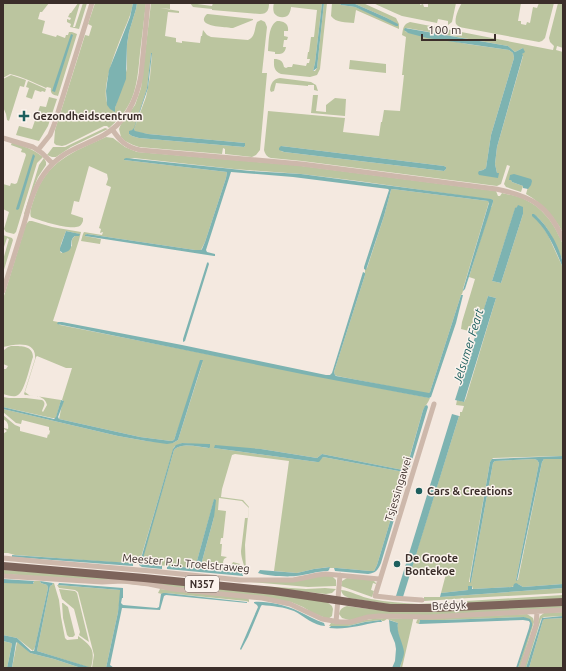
<svg xmlns="http://www.w3.org/2000/svg" width="566" height="671" font-family="Ubuntu,sans-serif">
<style>
.green{fill:#bbc59f;fill-rule:evenodd}
.water{fill:#7db3b1}
.lines{fill:none;stroke-linecap:round;stroke-linejoin:round}
.minor{stroke:#cdb8ab;stroke-width:5}
.primary{stroke:#7d645b;stroke-width:8}
.poi-dot{fill:#1d5f5e;stroke:#fbf3ed;stroke-width:1.5}
.labels{text-anchor:middle;dominant-baseline:central;stroke-width:3;stroke-linejoin:round;paint-order:stroke}
.shield{fill:#fbf3ed;stroke:#756964;stroke-width:1}
.shield-label{font-size:10px;font-weight:bold;fill:#3b2e2a}
.poi-label{font-size:11px;font-weight:bold;fill:#3b2e2a;stroke:#fbf3ed;text-anchor:start}
.street-label{font-size:11px;fill:#3b2e2a;stroke:#fbf3ed}
.water-label{font-size:12px;font-style:italic;fill:#1d5f5e;stroke:#fbf3ed}
</style>
<rect width="100%" height="100%" fill="#f4e9e0"/>
<!-- green -->
<path class="green" d="M3,3H49L42,12H40L38,19L45,21L42,33L56,37L57,35L65,38L66,35H68L69,32H72L77,34L58,96C53,95 50,94 51,88L47,87L46,88C35,83 23,77 10,74L3,78Z
M78,3H80L73,27H75L83,3H87L79,29L70,27L71,24L67,22V19L70,20L71,18L68,17L70,13H71Z
M95,3H133C132,8 131,13 129,18C123,34 90,103 115,111V108L127,69V44L129,32L136,9L137,3H146C144,20 142,36 140,53C137,84 136,106 109,128L107,126H104L66,145L62,146L56,145L54,143L55,130L85,35L89,36L92,26L88,24Z
M151,3H174L170,4V9L160,8L179,11V13L168,12L165,36L176,38V42L182,43V41L200,43L201,36H202L203,30L207,35L211,37L248,40C256,36 254,29 257,22L261,20L265,22L267,27L262,73H267L260,150L256,155L252,157L225,154V149L223,148L222,154L139,147L133,145L125,141L121,137L119,129L121,124L135,105L141,88ZM151,53L152,54L150,77L146,97L134,129L135,132L148,134L245,143V146L244,147L139,138L132,136L129,134V132L134,129L147,88Z
M190,3L212,6L213,3H269C269,9 268,14 260,14L212,10V9L193,7Z
M274,3H322L315,63L313,71H315L317,68L324,3H327L320,69L317,75L310,77L281,74C273,71 274,65 274,59C280,59 283,61 284,67L286,68L288,67H292L293,64L306,66L307,63H309L310,59H307L308,52H309L311,37H314L317,10L291,7C291,9 290,12 289,14C286,19 277,18 274,13C273,10 273,6 274,3Z
M332,3H339L341,5L355,7L397,24L387,18L353,3H363L396,18L399,24V29L356,10L354,23C346,22 336,23 331,16Z
M373,3H420V5L423,4L424,7H428V4H432V3H456L452,22L448,25V21L438,19L437,23L402,16L395,13Z
M462,3H521L518,21H521V24L526,25L527,22L530,23L533,7L537,8L539,3H554L545,38L542,41L539,42L459,27C458,26 457,25 456,24C454,19 459,7 462,3Z
M558,3H563V48L557,46L556,50L563,52V233C554,216 543,204 526,194L528,187L511,180L512,182L523,186L521,192L506,187L504,184L510,166L507,165L501,184L497,186L302,161L271,158C267,157 265,154 264,150L268,111L345,118L343,132L379,136L381,122H382L384,110L400,111L404,75H402L406,37L402,35C403,29 403,24 410,22L553,50L554,46L550,42L549,38ZM407,28L508,46L515,52L523,48L522,55L523,56L497,147L495,164L497,173L479,171L483,170L486,168L491,135L514,58L513,53L509,50L467,44L406,32L405,30ZM281,146L444,166L446,167V169L444,171L284,152L281,151Z
M207,14H208L253,19V20L233,28H231C225,27 194,27 207,14Z
M277,21C284,21 289,24 288,31H284V36L288,37L287,40H284L283,47H286C285,54 281,54 275,54V52L268,51C269,42 268,26 277,21Z
M350,60L386,64V73L349,69Z
M11,75L26,80L24,87L20,86L9,121L7,120L6,114L3,107V79Z
M280,78L311,82L316,85L318,91L314,90V85H308V86L276,83L274,91L271,92L270,90C271,83 273,79 280,78Z
M28,81L46,89L45,92L42,91L41,92L35,90L32,99L26,97L29,88L26,87Z
M313,95H318L316,111L326,112V105L335,98L346,99L345,116L311,113Z
M49,97L57,99L48,126L39,141L16,135L19,126L32,129L40,106L46,107Z
M105,128L108,129L71,147L56,157H52L47,155L53,147H65Z
M106,137L113,138L125,147L137,152L294,165L496,191L498,196H500L502,193C510,195 519,196 526,200C541,207 553,222 559,236C561,239 562,242 563,245C564,250 563,256 563,261C555,243 549,226 534,214L548,235L563,268V456L493,458L490,462L469,582H471L493,463L495,461L534,459L537,460L539,463L516,580H518L542,462L544,459H563V584L523,587L518,584L512,587L473,589L472,586H469L468,590L441,593L446,574L410,573L459,416H460V412H462L464,406L456,405L457,400L464,402L466,398L496,298L488,296L477,333L461,329L462,322L475,279L469,277L490,209L492,206L493,200L358,181L301,174L234,169L134,158L124,160L227,172L226,178L205,242L201,250H195L87,234L85,236L101,239L100,244L81,241L83,234L84,232L102,235L103,232L100,233L101,229L99,228L111,187L106,185L108,179L107,174L89,166L79,202L74,201L71,214L83,218V221C82,224 80,227 76,227C68,229 40,221 31,217C29,212 32,205 34,199C46,161 73,152 106,137ZM517,207H523V214L501,283L492,281L515,209Z
M12,142C23,146 33,149 43,157L37,163L16,232L14,234L6,232L4,229L9,212L3,209V184L10,186L11,183L15,184L17,183L26,155L25,153L21,152L22,149L11,145Z
M44,158L46,162V165L38,177L34,187L25,214H24L39,165Z
M392,189L488,201L489,202L463,289V291L462,294L461,295L430,392L429,394L337,376L335,375L334,372L365,275V269L367,268L384,216L391,190Z
M29,221H32L52,227L81,232L79,240L53,321L58,322V323L60,325L430,398C428,403 425,406 423,410L407,466L408,468V471L322,454L317,458L261,449L214,448L317,462L323,457L404,472V475L377,565L374,571H370L337,568H330L329,567L314,569L297,573L274,571L289,461L235,454L232,455L222,489L221,497L243,500L249,507L245,545L246,573V574C245,566 241,559 241,551L245,518H248L249,508L242,501L219,498L218,510L226,511L223,538H221L220,544H222L221,556L227,557L224,559L223,562L224,566L228,567L231,566L233,562L240,564L243,573L202,568L201,565L214,517V500L195,568L142,564V559L174,450C182,442 198,447 208,448L210,446L182,443L174,447L139,564L15,555L8,553H3V434L7,431L4,429V428L8,429C9,424 7,421 3,419V415L15,425L20,427V431L47,438L48,434L49,435L50,431L49,430V427L22,420L21,424L16,423L3,412V409L118,436L146,441L173,443L178,440L203,361L175,437L174,440L171,441L140,437L59,419L63,400H62L72,368H66L37,356L36,357L25,392L29,395L61,400L56,418H52L3,407V397L9,398H26L42,400C47,403 43,407 42,411L43,412L47,405C45,395 34,396 25,395L24,394L35,359C37,340 15,344 3,347V299L26,224ZM66,231L79,234C73,237 71,238 72,246L61,253L60,251L61,244Z
M3,235L12,238L13,240L3,273V260L9,239L7,238L3,250Z
M11,346C20,346 33,345 33,357C30,365 25,391 18,395C14,398 8,395 3,394V373L4,369H6L8,366L3,364V349L4,350L8,347Z
M3,570L96,576L275,594L327,602L332,606L333,609L332,616L328,619L313,613L303,607L291,602L94,580L3,574Z
M319,576H332L336,580V586L308,587L251,582Z
M347,578L373,580L376,583V584L373,583L371,590L374,591L372,597L341,586L342,581Z
M34,581H40L41,583L47,585L48,588L35,647L33,651L17,638L3,635V583H34Z
M53,583H54L59,600L61,617L65,638L67,640L78,639V636C93,647 95,650 91,668L37,651L50,586L52,585Z
M57,585L120,590L121,591L118,612L106,668H92L94,655L78,592L75,590L59,588Z
M260,586L306,589L325,588L336,589L332,593L326,594L260,587Z
M563,588V593L469,598L424,601V597H440Z
M59,589L75,591L77,593L89,642L79,635L80,632L74,609L62,599Z
M160,589L248,598L249,600V602L246,601L166,593L162,594L158,593Z
M341,590C351,591 361,597 371,599C387,602 403,603 419,604L563,595V599L436,606L387,604L349,598C345,596 342,595 341,590Z
M62,603H63L68,607L75,635L73,637H69L67,635L63,618Z
M563,604V609L349,620L342,618L339,614C340,609 343,607 347,606L377,610Z
M563,612V616L544,617L541,619L526,668H523L540,616L544,613Z
M527,614L533,618L534,622L520,668H518L532,623L524,617L444,620H420L419,624L416,623L417,620L418,619Z
M382,618L413,619V620L402,668H400L403,656L397,628L398,623L387,619L384,621H382L381,620L364,622L348,626H329L331,623C348,625 365,619 382,618Z
M563,618V668H529L543,620L545,619Z
M3,641L11,643L12,644L7,668H3Z
M17,642H19L30,653L54,659L81,668H12Z"/>
<!-- water -->
<path class="water" d="M133,3H137L136,9L129,32L127,44L126,79L115,108V112L110,109L107,105L106,91L107,83L109,70L130,17Z
M322,3H324L317,68L313,71L315,63Z
M339,3H353L387,18L398,24V26H396L355,7L341,5Z
M405,28L508,46L515,52L523,48L525,52L522,54L523,55L497,147L495,164L497,173H499L498,178L479,175L478,173L479,171L483,170L486,168L491,135L514,58L513,53L509,50L427,38L408,33L404,30Z
M71,34L73,35L55,92L52,91Z
M151,53H152L148,88L134,129L135,131L148,134L245,143V146L244,147L139,138L132,136L129,134V131L132,130L134,128L147,88Z
M281,146L444,166L446,167V169L444,171L284,152L279,150V148Z
M33,154L35,156L34,159L19,209L17,210L16,209Z
M126,158L223,168L250,171L301,174L491,199L493,200V202L465,289L463,291V290L488,206L489,203L488,201L392,189L391,190L384,216L366,270L364,269V267L389,190L388,189L293,177L231,172L206,250L207,252L215,254V256H214L85,236V235L87,234L195,250H201L202,249L205,242L226,178L227,172L124,160V159Z
M514,174L531,179L532,181L531,185L528,189L523,188V186L512,182L511,180H509L510,175Z
M518,205L523,207V214L501,283L492,281L515,208L517,207Z
M532,214H534C547,224 563,251 563,268C555,249 548,230 532,216Z
M66,231L80,234L79,236H75C67,241 77,250 63,253L60,251V248Z
M208,262L209,264L185,341L183,342V339L207,263Z
M363,272L365,273V275L334,372L335,375L336,376L429,393L430,392L461,295H463L456,323L431,397L429,398L302,374L57,324L58,322H62L182,345L326,375H330L332,373Z
M488,296L496,298L464,402L455,400Z
M200,360H203L178,440L173,443L167,444L146,441L118,436L3,409V407L54,419L56,417L61,400L64,401L58,417L59,419L140,437L171,441L174,440L175,437Z
M427,405L428,407L410,467L408,468L407,467L423,410L425,406Z
M452,414L459,416L403,597L396,596Z
M182,443L208,444H210V447L209,448C198,447 182,442 174,450L142,562L143,564L162,566V569L142,567L139,565L140,562L173,449L176,445Z
M215,445L261,449L317,458L322,454L408,471V473L381,563C378,570 376,573 368,574L335,571L334,568H337L370,571H374L377,565L404,475V472L323,457L319,462H317L214,448Z
M563,456V459H544L542,462L517,581L516,580L539,463L537,460L534,459L495,461L493,463L471,582L470,583V579L490,462L492,459Z
M214,499L216,500L214,517L201,565L202,568L243,573V576L167,569V566L195,568Z
M12,555L131,563L133,564V566L12,557Z
M330,567L329,570L328,571C317,571 307,575 296,576C287,577 267,576 258,573L260,570L297,573L314,569Z
M3,579L34,581L33,584L3,583Z
M40,581L53,583L52,585L50,586L37,651L89,667L88,668H81L54,659L30,653L17,642L16,643L12,668H7L12,644L11,643L3,641V635L17,638L31,651H34L48,588L47,585L41,583Z
M59,583L123,588V598H122L121,603L123,605L157,608L159,607L161,594L163,593H166L247,602V603L166,595L164,596L160,610L123,608H122L110,665L114,668H106L118,612L120,591V590L58,585Z
M516,583L518,584L523,587L563,584V588L440,597L441,593L468,590V586H472V589H473L512,587H513L514,584Z
M254,602C267,601 286,605 298,611C307,615 315,620 324,623L325,626C314,626 304,616 294,611C284,607 272,606 262,605L261,606L248,637L241,650L240,649L258,607L257,605L254,603Z
M563,616V618L545,619L543,620L529,668H526L542,618Z
M524,617L530,619L532,623V626L518,668H516L529,628L530,623L529,621L523,620L419,624L420,620H444Z
M381,620L382,622H378C361,625 346,630 329,628L331,626H348L365,622Z
M389,620L398,623C396,633 403,642 404,652C404,657 401,663 400,668H392L395,661L396,649L395,643L390,631Z"/>
<g class="lines">
<!-- minor -->
<path class="minor" d="M112,129C120,141 126,147 140,150L302,164L496,189C531,196 548,205 563,239
M3,138L33,147L42,153L52,163
M38,150L50,135L54,125L92,3
M3,291C10,269 17,247 24,224C29,207 33,189 44,174C61,150 80,148 104,135C126,122 137,99 141,75L148,3
M3,558L45,562L151,571L240,580H293L308,577L317,575L326,574L379,579
M3,576L102,582L123,581L149,584L173,589L262,598L290,604L322,619L340,622H351L368,617L379,616L429,617L563,610
M422,600L393,598L375,596L434,404
M336,622L340,575
M522,668L536,625L537,612"/>
<!-- primary -->
<path class="primary" d="M3,566L144,578L274,591L390,608H434L563,602"/>
</g>
<!-- markers -->
<g class="poi-dot">
<path d="M22 110h4v4h4v4h-4v4h-4v-4h-4v-4h4z"/>
<circle cx="419" cy="491" r="4"/>
<circle cx="397" cy="564" r="4"/>
</g>
<g class="labels">
<!-- shield labels -->
<rect class="shield" x="185" y="576" width="34" height="16" rx="3"/>
<g class="shield-label">
<text x="202" y="584">N357</text>
</g>
<!-- poi labels -->
<g class="poi-label">
<text x="33" y="116">Gezondheidscentrum</text>
<text x="427" y="491">Cars &amp; Creations</text>
<text x="405" y="558">De Groote<tspan x="405" dy="13">Bontekoe</tspan></text>
</g>
<!-- street labels -->
<g class="street-label">
<text transform="translate(398 489) rotate(-73)">Tsjessingawei</text>
<text transform="translate(186 563) rotate(5)">Meester P.J. Troelstraweg</text>
<text transform="translate(449 605) rotate(-3)">Brédyk</text>
</g>
<!-- water labels -->
<g class="water-label">
<text transform="translate(468 346) rotate(-73)">Jelsumer Feart</text>
</g>
</g>
<!-- border -->
<rect width="566" height="671" fill="none" stroke="#3b2e2a" stroke-width="8"/>
<!-- scale -->
<path d="M422 34v6h73v-6" fill="none" stroke="#3b2e2a" stroke-width="2"/>
<text x="428" y="34" font-size="12" fill="#3b2e2a" stroke="#fbf3ed" stroke-width="3" paint-order="stroke">100 m</text>
</svg>
